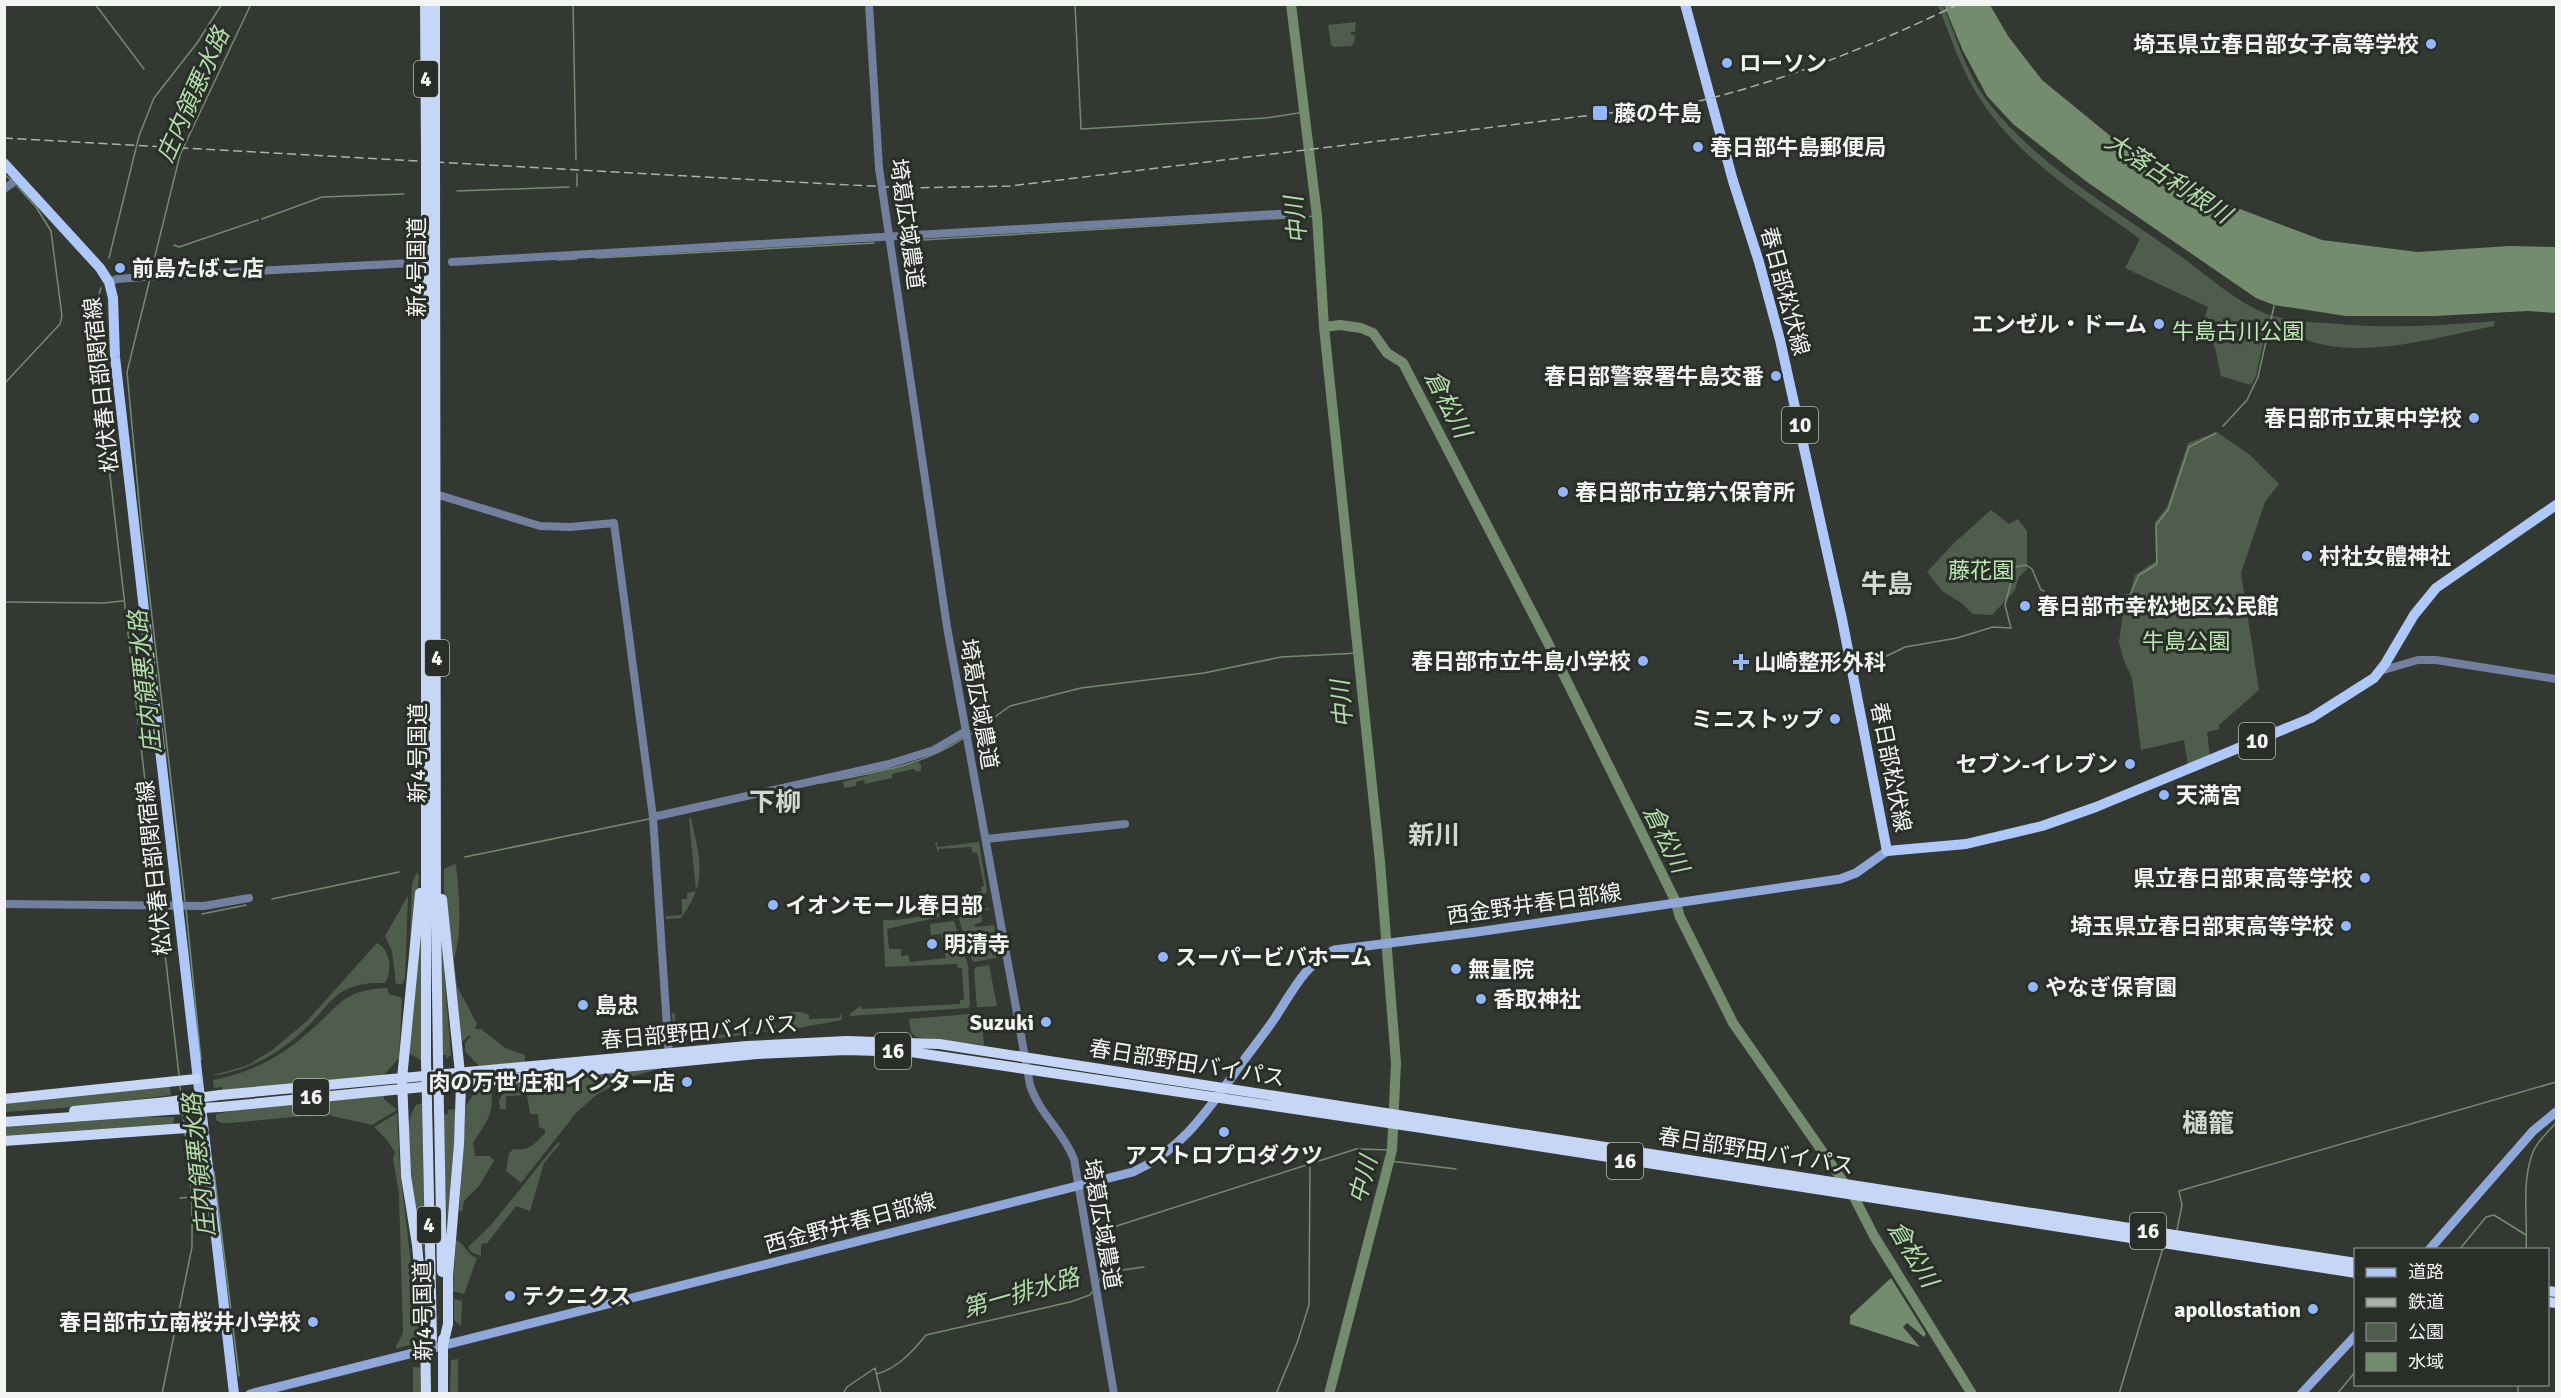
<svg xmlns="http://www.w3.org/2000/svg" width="2561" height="1398" font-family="Signika,'Noto Sans JP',sans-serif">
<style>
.green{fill:#4f5e4c}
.water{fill:#738c6e}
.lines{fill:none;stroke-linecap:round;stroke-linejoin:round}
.stream{stroke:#738c6e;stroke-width:1.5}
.river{stroke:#738c6e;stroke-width:10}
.tertiary{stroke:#70809e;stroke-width:8}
.secondary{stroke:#8fa8d9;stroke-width:9}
.primary{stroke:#aec8fa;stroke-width:10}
.trunk{stroke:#c5d6f6;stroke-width:10}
.rail{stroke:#adb1ac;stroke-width:1.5;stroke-dasharray:9 4.5;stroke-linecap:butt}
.tertiary-bridge{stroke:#70809e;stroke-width:8}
.trunk-bridge{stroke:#c5d6f6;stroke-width:10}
.poi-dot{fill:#94b7fd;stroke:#2a2e29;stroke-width:2}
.labels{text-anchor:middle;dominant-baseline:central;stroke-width:6;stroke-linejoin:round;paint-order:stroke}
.shield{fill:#2a2e29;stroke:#b6b9b5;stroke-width:1.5}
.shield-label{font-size:21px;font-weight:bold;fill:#f2f5f1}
.poi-label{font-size:22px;font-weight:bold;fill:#f2f5f1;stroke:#2a2e29;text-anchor:start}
.street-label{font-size:22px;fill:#f2f5f1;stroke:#2a2e29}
.park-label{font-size:22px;fill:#bde8b4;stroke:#2a2e29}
.water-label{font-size:24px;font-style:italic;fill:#b2dda9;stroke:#2a2e29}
.quarter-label{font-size:26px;font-weight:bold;fill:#d2d7d1;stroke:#2a2e29}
</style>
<rect width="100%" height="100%" fill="#343833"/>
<!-- green -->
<path class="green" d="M1936,5H1942L1944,8C1957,39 1967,75 1988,102C2039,167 2113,208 2179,255C2206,274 2241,307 2273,316C2291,321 2309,322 2327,323C2384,329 2438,326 2495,321L2494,326C2437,337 2361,361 2304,339C2292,334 2280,327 2268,320L2256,376L2251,385L2221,376L2215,348L2204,320L2208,307L2125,268L2140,239C2081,196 2016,158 1977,94C1961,68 1951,39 1940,10Z
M1356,22L1355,32H1351V35H1355L1354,43L1351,46L1334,47L1331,45L1328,25Z
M2217,432L2250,455L2279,484L2265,502L2241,573L2259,690L2219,725V729L2207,732L2210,757L2188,766L2184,740L2141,750L2132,678L2124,661L2119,642L2123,613L2104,616L2102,597L2130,594L2135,575L2156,561L2155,522L2167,507L2188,443Z
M1991,510L2009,524L2018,519L2027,531V569L2019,577L2015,590L1992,615L1973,614L1960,602L1942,591L1927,572L1954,543Z
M918,762L921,765V771L916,772L914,769L892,774V778L865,784L864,780L856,782V786L844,788L843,782Z
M691,818C700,859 708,881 681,918L666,919V916L682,915V899H687V893L696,891L689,819Z
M937,842L938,847L979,842L987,891L982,897L945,901L944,896L946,899L982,891L981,887L984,886L977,852L973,853L971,847L939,849L938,853L935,843Z
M454,864L456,865C459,896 463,928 454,959L452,945L457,986L477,1024L475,1029H481L505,1048L525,1055V1063L479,1066L465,1051V1043L471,1036L469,1035L462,1042L444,889V869Z
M417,872L419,877L409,972L412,883Z
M408,896L405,979L402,984H396L392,951L385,936Z
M421,909L422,1061L407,1052Z
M991,909L981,911L982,922L975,924V927L994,925L1000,957L975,962L972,960L957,913L887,929L889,949H901V956L908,955L910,962L946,958L941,934L931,935L930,924L954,921L968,965L970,1006L968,1008L850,1016V1014L860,1006L862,1009L960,1004V1000H964L962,968H958L957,964L885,967L883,920C919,922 954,904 991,909Z
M440,922L451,1055L446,1059V1055H443Z
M377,943C390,949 393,971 385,983C371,983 358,983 345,990C330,998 320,1015 308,1026C282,1052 248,1072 211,1076L248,1065L271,1051L307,1021Z
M989,965L997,1006L977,1007L974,970L976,967Z
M387,988L389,994L400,997L402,999L399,1058L383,1076L223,1092L222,1087L214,1088L213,1080C251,1073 281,1057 310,1031C341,1004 343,990 387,988Z
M790,1012H801L809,1015V1019L839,1018L841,1013L842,1020L787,1030L786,1015Z
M672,1013H675L676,1032H680L681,1039L772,1030V1026L776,1025V1030L720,1038L674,1040Z
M981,1013L984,1045L916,1037L911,1032L909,1019Z
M659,1069L626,1078L596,1095L576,1113L521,1183L506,1171L509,1153L514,1149C529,1151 535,1144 545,1133V1129L539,1127L538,1114H530L527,1095L506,1096V1109H500L499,1101L507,1084Z
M166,1085L170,1087L171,1095L76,1107L5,1112V1101Z
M491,1085C494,1115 489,1118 473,1143L475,1156H490L494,1161L479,1186L464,1201L462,1211H459L466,1106L478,1087Z
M384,1096V1099L397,1110L372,1125L324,1114L230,1123H222L216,1120V1114L242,1109Z
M422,1103L425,1255C418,1219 395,1134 416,1105Z
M456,1109V1124L447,1227L443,1115L448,1114V1110Z
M397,1113L400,1169L419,1334L412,1344L395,1349L403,1333L399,1194L393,1159L395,1152L387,1140L374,1127Z
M143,1117H174V1123L169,1127L5,1138V1127Z
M558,1142L560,1144L544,1163L530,1211L516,1206L487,1243L481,1244V1256L471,1252L468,1247L491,1225Z
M456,1240C466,1245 467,1255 477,1258L464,1294L453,1291Z
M454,1299L462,1301L461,1326L454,1320Z
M458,1359V1393H450L451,1360Z
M413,1367L423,1368L424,1393L413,1394Z"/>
<!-- water -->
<path class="water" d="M1944,5H1990L2008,36L2042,80L2141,161L2211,198L2322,240L2418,252L2509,246L2556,247V313L2528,311L2435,316H2346L2274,305L2256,298L2087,182L2013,124L1987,96L1963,51Z
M1891,1278L1926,1334L1924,1337L1907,1323L1903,1327L1920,1347L1850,1324V1316Z"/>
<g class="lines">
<!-- stream -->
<path class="stream" d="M95,4L144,69
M573,4L576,160
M1075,4L1081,129L1266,118L1305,112
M4,174L11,180
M577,174V186
M457,191L569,187
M1302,217L1317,216
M262,219L322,197L404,194
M906,241L1286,218
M174,245L179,247L258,220
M109,258L139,136L154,98L197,43L222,4
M596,258L874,243
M557,260L577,259
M151,272L180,155L251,4
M150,279L127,372L141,522L185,901
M101,288L92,318L159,903
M4,384L60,324L62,316L51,231L36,207L17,186
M2223,426L2247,400L2258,377L2274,306
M2105,599L2130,595L2139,575L2157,564L2156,525L2168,510L2189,447L2216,433
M4,602L103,603L123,601
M1858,670L1905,647L1957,638L1993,627L2011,628L2005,605L2015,567L2026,565L2032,569L2041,590L2044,591
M971,734L1010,706L1081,688L1204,673L1281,657L1359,653
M821,783C871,773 921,767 964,738
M465,857L649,819
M272,899L399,872
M186,909L201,1060
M160,910L179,1075
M202,914L246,905
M180,1086L181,1096
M183,1113L184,1123
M1390,1161L1456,1169
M214,1172L239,1376
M180,1198L192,1197
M2177,1230L2182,1205L2179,1191L2556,1082
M2459,1250L2486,1217L2494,1215L2526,1235
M2526,1250C2528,1218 2521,1182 2533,1152C2538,1140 2548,1132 2556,1123
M1102,1276L1108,1272L1144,1267
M1098,1283L1102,1274L1095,1233L1356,1149L1392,1150
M877,1374C898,1368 913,1351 926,1335L1070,1302L1090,1295L1092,1292
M162,1394L192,1247V1197L185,1134
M843,1394L847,1387L875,1368L881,1394
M1276,1394L1297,1343L1309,1305L1310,1163
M2119,1394L2163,1248
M2337,1394L2356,1371
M2518,1394V1384"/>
<!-- river -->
<path class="river" d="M1291,4L1317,216L1324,327L1380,862L1396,1063L1392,1150L1329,1394
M1324,327L1340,325L1361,328L1373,333L1387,353L1403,363L1547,641L1675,900L1680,917L1733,1023L1854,1197L1874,1236L1972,1394"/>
<!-- tertiary -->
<path class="tertiary" d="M869,4L879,168
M4,189L18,179
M452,262L1295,213
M894,269L947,627L1030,1085C1039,1113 1063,1131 1074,1159L1114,1394
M109,282L117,279L157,276L412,263
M432,493L540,526L570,527L614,523L653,817L669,1057
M2380,671L2418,660H2436L2556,679
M653,817L889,764L934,750L966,731
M986,839L1125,824
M4,904L204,906L249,898"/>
<!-- secondary -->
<path class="secondary" d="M2429,1250L2533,1131L2556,1112
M250,1394L1133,1172C1180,1151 1205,1114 1234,1074C1247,1055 1262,1037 1275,1018C1292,992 1305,964 1334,950L1477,932L1840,879L1856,873L1887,851
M2301,1394L2356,1335"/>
<!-- primary -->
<path class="primary" d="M1685,4L1733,181L1759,262L1780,340L1842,619L1887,851L1966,844L2042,826L2096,807L2311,718L2374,678L2385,664L2414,615L2436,588L2556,505
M4,163L100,268L109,282L113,298L115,357L234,1394"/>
<!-- trunk -->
<path class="trunk" d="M425,4L426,153
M435,153V4
M426,167V1061
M435,167L436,922L438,1059
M420,893L402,1079L406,1176L417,1245L425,1330L426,1394
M442,899L461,1083L459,1144L448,1276V1324L443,1345
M220,1095L747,1046L846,1041L939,1044L2356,1263
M4,1099L196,1079
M427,1103L432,1340
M220,1107L757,1054L846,1050L911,1052L1422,1128L2356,1273
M439,1110L442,1272
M74,1111L167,1102
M4,1122L168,1110
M4,1141L201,1127
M2548,1291L2556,1292
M2548,1302L2556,1303
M443,1394V1339"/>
<!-- rail -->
<path class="rail" d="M4,138L905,188L1010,186L1691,103C1785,81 1872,46 1959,4"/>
<!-- tertiary-bridge -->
<path class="tertiary-bridge" d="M879,168L894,269"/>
<!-- trunk-bridge -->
<path class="trunk-bridge" d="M435,153V167
M426,167V153
M438,1059L439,1110
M426,1061L427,1103
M167,1102L220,1095
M168,1110L220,1107"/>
</g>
<!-- markers -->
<g class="poi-dot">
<circle cx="2431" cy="44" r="6"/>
<circle cx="1727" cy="63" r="6"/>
<rect x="1592" y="105" width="16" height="16" rx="3"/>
<circle cx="1698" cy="147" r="6"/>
<circle cx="120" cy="268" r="6"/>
<circle cx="2159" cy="324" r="6"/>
<circle cx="1776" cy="376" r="6"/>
<circle cx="2474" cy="418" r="6"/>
<circle cx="1563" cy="492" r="6"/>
<circle cx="2307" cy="556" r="6"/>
<circle cx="2025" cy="606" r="6"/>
<circle cx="1643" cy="661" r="6"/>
<path d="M1738 653h6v6h6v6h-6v6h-6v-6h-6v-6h6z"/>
<circle cx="1835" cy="719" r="6"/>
<circle cx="2130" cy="764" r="6"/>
<circle cx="2164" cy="795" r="6"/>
<circle cx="2365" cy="878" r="6"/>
<circle cx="773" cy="905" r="6"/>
<circle cx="2346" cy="926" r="6"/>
<circle cx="932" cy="944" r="6"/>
<circle cx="1163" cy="957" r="6"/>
<circle cx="1456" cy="969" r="6"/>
<circle cx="2033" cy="987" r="6"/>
<circle cx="1481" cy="999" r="6"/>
<circle cx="583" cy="1005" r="6"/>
<circle cx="1046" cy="1022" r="6"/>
<circle cx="687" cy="1082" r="6"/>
<circle cx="1224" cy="1132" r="6"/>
<circle cx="510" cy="1296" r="6"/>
<circle cx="2313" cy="1309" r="6"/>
<circle cx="313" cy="1322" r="6"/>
</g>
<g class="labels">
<!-- shield labels -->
<g class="shield">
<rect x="414" y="61" width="24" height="36" rx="4.5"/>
<rect x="1782" y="407" width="36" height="36" rx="4.5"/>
<rect x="425" y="640" width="24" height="36" rx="4.5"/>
<rect x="2239" y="723" width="36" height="36" rx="4.5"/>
<rect x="875" y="1033" width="36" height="36" rx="4.5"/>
<rect x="293" y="1079" width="36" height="36" rx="4.5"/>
<rect x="1607" y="1143" width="36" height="36" rx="4.5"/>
<rect x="417" y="1207" width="24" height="36" rx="4.5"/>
<rect x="2130" y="1213" width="36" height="36" rx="4.5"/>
</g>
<g class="shield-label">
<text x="426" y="79">4</text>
<text x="1800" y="425">10</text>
<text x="437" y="658">4</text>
<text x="2257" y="741">10</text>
<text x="893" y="1051">16</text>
<text x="311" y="1097">16</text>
<text x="1625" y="1161">16</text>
<text x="429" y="1225">4</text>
<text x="2148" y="1231">16</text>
</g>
<!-- poi labels -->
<g class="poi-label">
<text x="2419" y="44" text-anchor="end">埼玉県立春日部女子高等学校</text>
<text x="1739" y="63">ローソン</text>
<text x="1614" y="113">藤の牛島</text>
<text x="1710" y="147">春日部牛島郵便局</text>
<text x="132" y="268">前島たばこ店</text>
<text x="2147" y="324" text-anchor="end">エンゼル・ドーム</text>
<text x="1764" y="376" text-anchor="end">春日部警察署牛島交番</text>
<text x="2462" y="418" text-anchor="end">春日部市立東中学校</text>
<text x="1575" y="492">春日部市立第六保育所</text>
<text x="2319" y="556">村社女體神社</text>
<text x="2037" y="606">春日部市幸松地区公民館</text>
<text x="1631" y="661" text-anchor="end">春日部市立牛島小学校</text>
<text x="1754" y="662">山崎整形外科</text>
<text x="1823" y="719" text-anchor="end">ミニストップ</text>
<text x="2118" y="764" text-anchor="end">セブン-イレブン</text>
<text x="2176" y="795">天満宮</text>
<text x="2353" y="878" text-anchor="end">県立春日部東高等学校</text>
<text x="785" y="905">イオンモール春日部</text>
<text x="2334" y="926" text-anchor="end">埼玉県立春日部東高等学校</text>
<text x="944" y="944">明清寺</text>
<text x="1175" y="957">スーパービバホーム</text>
<text x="1468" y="969">無量院</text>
<text x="2045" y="987">やなぎ保育園</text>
<text x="1493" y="999">香取神社</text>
<text x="595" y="1005">島忠</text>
<text x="1034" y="1022" text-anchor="end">Suzuki</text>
<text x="675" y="1082" text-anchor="end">肉の万世 庄和インター店</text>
<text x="1224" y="1155" text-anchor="middle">アストロプロダクツ</text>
<text x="522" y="1296">テクニクス</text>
<text x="2301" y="1309" text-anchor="end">apollostation</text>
<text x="301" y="1322" text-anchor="end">春日部市立南桜井小学校</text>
</g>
<!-- street labels -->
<g class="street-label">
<text transform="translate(907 224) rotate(82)">埼葛広域農道</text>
<text transform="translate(416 267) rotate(-90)">新4号国道</text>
<text transform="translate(1785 291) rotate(75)">春日部松伏線</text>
<text transform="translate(101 385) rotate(-96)">松伏春日部関宿線</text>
<text transform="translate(979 704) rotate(80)">埼葛広域農道</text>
<text transform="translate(417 753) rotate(-90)">新4号国道</text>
<text transform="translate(1891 767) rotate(79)">春日部松伏線</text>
<text transform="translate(154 868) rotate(-96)">松伏春日部関宿線</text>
<text transform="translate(1534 904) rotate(-8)">西金野井春日部線</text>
<text transform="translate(699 1032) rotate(-5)">春日部野田バイパス</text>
<text transform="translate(1187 1063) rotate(9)">春日部野田バイパス</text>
<text transform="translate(1756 1151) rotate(9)">春日部野田バイパス</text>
<text transform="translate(850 1223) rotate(-15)">西金野井春日部線</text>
<text transform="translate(1102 1224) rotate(80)">埼葛広域農道</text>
<text transform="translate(423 1311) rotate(-91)">新4号国道</text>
</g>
<!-- park labels -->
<g class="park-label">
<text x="2238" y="331">牛島古川公園</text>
<text x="1981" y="570">藤花園</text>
<text x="2186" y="641">牛島公園</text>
</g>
<!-- water labels -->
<g class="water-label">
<text transform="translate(193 95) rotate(-66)">庄内領悪水路</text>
<text transform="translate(2168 178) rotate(33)">大落古利根川</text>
<text transform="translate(1296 220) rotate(-96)">中川</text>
<text transform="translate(1448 404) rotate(63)">倉松川</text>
<text transform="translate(145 682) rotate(-96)">庄内領悪水路</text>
<text transform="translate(1342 704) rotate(-95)">中川</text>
<text transform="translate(1666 839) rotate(64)">倉松川</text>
<text transform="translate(199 1165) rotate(-96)">庄内領悪水路</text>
<text transform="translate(1363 1180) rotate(-75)">中川</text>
<text transform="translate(1913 1254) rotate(59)">倉松川</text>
<text transform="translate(1021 1293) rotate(-16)">第一排水路</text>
</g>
<!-- quarter labels -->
<g class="quarter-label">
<text x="1887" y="585">牛島</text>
<text x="775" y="803">下柳</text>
<text x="1434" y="836">新川</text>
<text x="2208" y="1124">樋籠</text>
</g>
</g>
<!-- border -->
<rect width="2561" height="1398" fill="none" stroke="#f2f5f1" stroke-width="12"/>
<!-- legend -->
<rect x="2354" y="1248" width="195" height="138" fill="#2a2e29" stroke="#7a7e79" stroke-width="1.5"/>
<rect x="2366" y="1268" width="30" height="9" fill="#aec8fa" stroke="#7a7e79" stroke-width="1.5"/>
<text x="2408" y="1278" font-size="18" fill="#f2f5f1">道路</text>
<rect x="2366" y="1298" width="30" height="9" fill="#adb1ac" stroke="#7a7e79" stroke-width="1.5"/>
<text x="2408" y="1308" font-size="18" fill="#f2f5f1">鉄道</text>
<rect x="2366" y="1323" width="30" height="18" fill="#4f5e4c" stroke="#7a7e79" stroke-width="1.5"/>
<text x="2408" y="1338" font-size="18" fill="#f2f5f1">公園</text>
<rect x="2366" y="1353" width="30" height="18" fill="#738c6e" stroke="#7a7e79" stroke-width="1.5"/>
<text x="2408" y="1368" font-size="18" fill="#f2f5f1">水域</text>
</svg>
